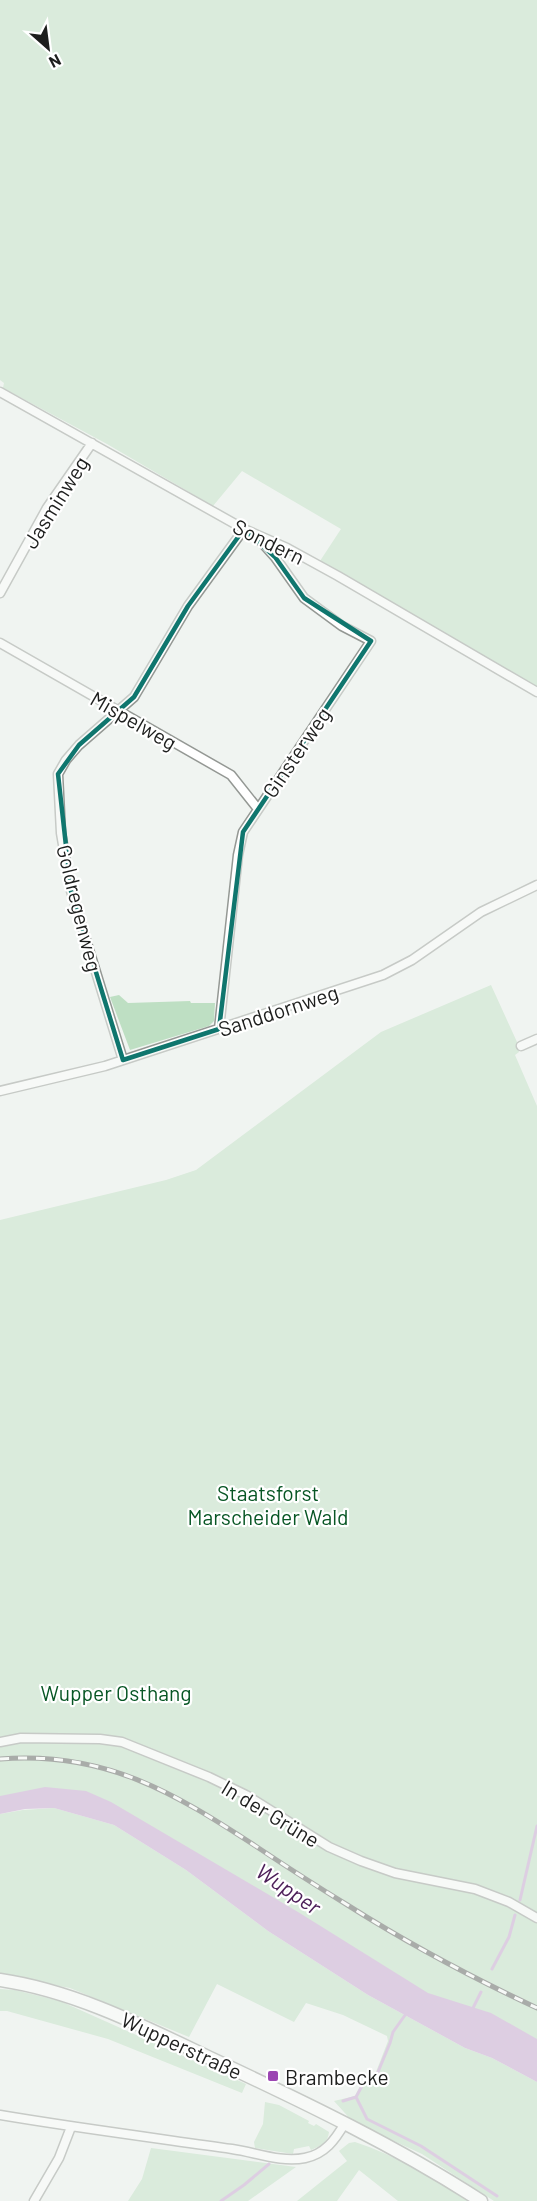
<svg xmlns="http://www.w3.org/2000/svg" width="537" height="2201" font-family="Barlow,sans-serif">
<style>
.green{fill:#bedfc3}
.water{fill:#c6a1d0}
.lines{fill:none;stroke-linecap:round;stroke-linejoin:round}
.stream{stroke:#c6a1d0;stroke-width:3}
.minor-casing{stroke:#949894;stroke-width:11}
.secondary-casing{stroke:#949894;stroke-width:15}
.minor{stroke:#fff;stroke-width:8}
.secondary{stroke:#fff;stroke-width:12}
.rail-casing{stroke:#535453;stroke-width:5}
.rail{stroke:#fff;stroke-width:3;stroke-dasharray:9;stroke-linecap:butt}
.marked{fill:none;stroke:#0f766e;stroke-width:4.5;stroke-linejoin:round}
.poi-dot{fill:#9c46b3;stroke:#fff;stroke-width:2}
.labels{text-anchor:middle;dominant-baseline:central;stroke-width:4.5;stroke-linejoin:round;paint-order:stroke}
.street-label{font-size:21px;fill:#1d1e1d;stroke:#fff}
.park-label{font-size:21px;fill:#075624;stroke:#fff}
.poi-label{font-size:21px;fill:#1d1e1d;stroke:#fff;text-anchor:start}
.water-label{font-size:22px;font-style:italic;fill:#4e215a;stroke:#fff}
</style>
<rect width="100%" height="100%" fill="#f0f4f1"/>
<!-- green -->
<path class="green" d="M0,0H537V687L320,561L341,529L242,471L213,506L107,444L3,388L4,383L0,380Z
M491,985L517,1042L519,1052L515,1055L537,1106V2062L114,1815L0,1801V1220L166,1180L196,1170L381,1032Z
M119,995L128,1003L190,1001L191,1003H215L214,1021L209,1026L130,1050L110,997Z
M54,1808L114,1825L186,1870L268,1931L368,1995L465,2048L492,2058L537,2082V2201H494L422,2154L353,2122L334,2101L355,2096L361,2084L376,2072L388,2041L387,2036L343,2015L306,2003L294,2022L217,1984L189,2037L70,1988L0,1975V1814L23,1810Z
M0,1989L15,1990L60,2001L246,2084L242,2093L108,2039L7,2011H0Z
M265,2102L279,2105L309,2121L308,2123L314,2126L316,2124L329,2132C328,2143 320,2146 311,2150L309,2146L294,2149L293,2154L255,2148L254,2142L263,2124Z
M355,2142C397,2156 432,2177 469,2201H398L359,2170L337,2201H297L347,2161L339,2151L349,2143Z
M151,2148L296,2167L248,2201H128L142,2179Z"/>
<!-- water -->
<path class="water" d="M45,1787L86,1791L111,1802L298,1912L428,1993L491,2013L537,2039V2082L492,2058L465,2048L368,1995L268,1931L186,1870L114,1825L54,1808L25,1809L0,1814V1796Z"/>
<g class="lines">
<!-- stream -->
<path class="stream" d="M520,1900L537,1826
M492,1969L509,1937L515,1915
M472,2010L481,1992
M356,2097L367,2119L421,2146L497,2196
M343,2101L356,2097L362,2086L378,2072L390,2043L393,2032L408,2011
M221,2201L244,2185L269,2164"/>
<!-- minor casing -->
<g class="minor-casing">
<path id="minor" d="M0,392L244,529L287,548L338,576L537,692
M0,593L47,508L92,443
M0,643L231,775L258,809
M219,1029L238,855L243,832L371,641L342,626L304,598L275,557L256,536
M521,1046L537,1039
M123,1060L71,891L61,833L58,774L66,760L79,745L134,697L188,606L244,529
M0,1091L105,1066L383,975L412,960L481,912L537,885
M0,1742L21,1738L100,1739L122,1742L209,1777L246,1795L329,1847L361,1861L395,1873L475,1889L509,1902L537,1918
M0,2115C77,2128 155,2138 232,2149C255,2152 281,2163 305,2158C325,2154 335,2140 345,2123
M34,2201L59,2158L71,2127"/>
</g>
<!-- secondary casing -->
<g class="secondary-casing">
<path id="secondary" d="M0,1980C75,1991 145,2027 212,2059C304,2102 396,2146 481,2201"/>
</g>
<!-- minor -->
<use href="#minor" class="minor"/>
<!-- secondary -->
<use href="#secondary" class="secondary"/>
<!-- rail casing -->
<g class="rail-casing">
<path id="rail" d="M0,1759C105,1751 173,1792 257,1847C287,1867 318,1887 349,1906C409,1944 473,1978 537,2008"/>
</g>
<!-- rail -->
<use href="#rail" class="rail"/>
</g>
<!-- marked area -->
<path d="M0 0H537V2201H0ZM244,529L275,557L304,598L371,641L243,832L219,1029L123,1060L71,891L58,774L79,745L134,697L188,606Z" fill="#f0f4f1" fill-opacity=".55" fill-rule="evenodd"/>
<path class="marked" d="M244,529L275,557L304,598L371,641L243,832L219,1029L123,1060L71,891L58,774L79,745L134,697L188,606Z"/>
<!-- markers -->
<rect class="poi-dot" x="267" y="2070" width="12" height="12" rx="3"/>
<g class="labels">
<!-- street labels -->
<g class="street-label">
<text transform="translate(55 502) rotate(-58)">Jasminweg</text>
<text transform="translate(269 541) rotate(26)">Sondern</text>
<text transform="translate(134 720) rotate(30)">Mispelweg</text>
<text transform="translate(296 752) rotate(-56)">Ginsterweg</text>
<text transform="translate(80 908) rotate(76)">Goldregenweg</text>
<text transform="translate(278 1010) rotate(-18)">Sanddornweg</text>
<text transform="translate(271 1813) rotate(31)">In der Grüne</text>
<text transform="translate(182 2045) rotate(25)">Wupperstraße</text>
</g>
<!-- park labels -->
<g class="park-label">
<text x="268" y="1492">Staatsforst<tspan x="268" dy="24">Marscheider Wald</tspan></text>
<text x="116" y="1692">Wupper Osthang</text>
</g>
<!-- poi labels -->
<g class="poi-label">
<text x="285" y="2076">Brambecke</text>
</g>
<!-- water labels -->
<g class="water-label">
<text transform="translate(289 1888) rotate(34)">Wupper</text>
</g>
</g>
<!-- north arrow -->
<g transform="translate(48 48) rotate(152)" stroke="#ffffff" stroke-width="4.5" paint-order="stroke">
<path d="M0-4.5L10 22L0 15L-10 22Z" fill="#1d1e1d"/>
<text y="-9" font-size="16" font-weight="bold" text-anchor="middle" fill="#1d1e1d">N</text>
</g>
</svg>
